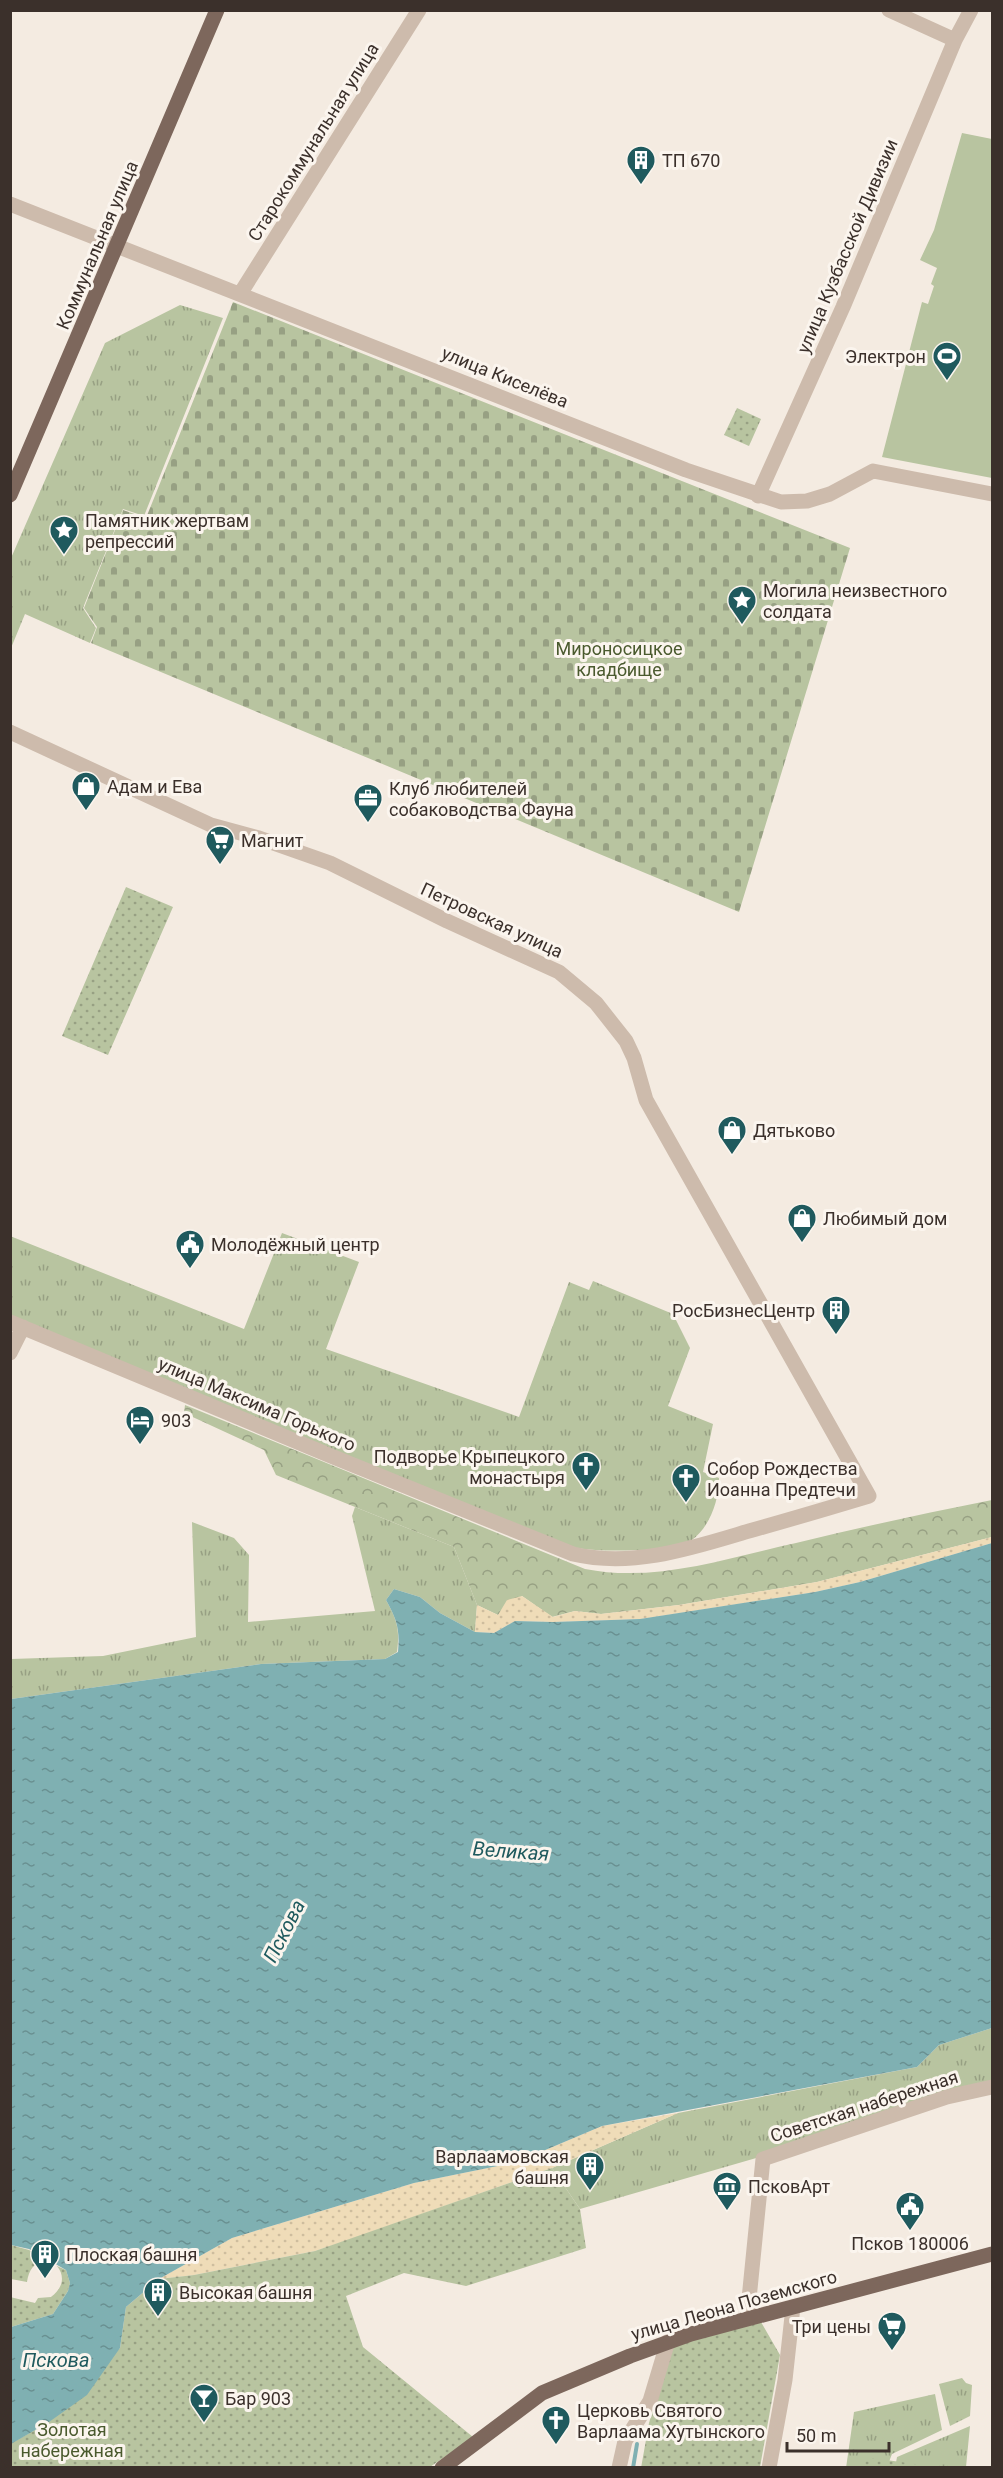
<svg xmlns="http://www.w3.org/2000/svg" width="1003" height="2478" font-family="Roboto,sans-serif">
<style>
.grass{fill:url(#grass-tufts)}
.forest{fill:url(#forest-crowns)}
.sand{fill:url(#sand-dots)}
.cemetery{fill:url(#cemetery-stones)}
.park{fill:url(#park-dots)}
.pitch{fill:#b8c4a0}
.water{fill:url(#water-ripples)}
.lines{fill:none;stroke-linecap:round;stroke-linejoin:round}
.stream{stroke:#7fb0b2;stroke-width:4}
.minor{stroke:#cdbbac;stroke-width:15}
.major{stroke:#7d675c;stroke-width:15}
.labels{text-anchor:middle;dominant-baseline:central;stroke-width:6;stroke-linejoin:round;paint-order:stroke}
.street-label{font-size:18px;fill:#3b302b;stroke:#fbf5ee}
.poi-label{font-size:18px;fill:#3b302b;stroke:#fbf5ee;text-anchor:start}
.park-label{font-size:18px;fill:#4a5a2e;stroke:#fbf5ee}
.water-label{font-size:20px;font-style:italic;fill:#1f5a5e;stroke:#fbf5ee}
</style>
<defs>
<pattern id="grass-tufts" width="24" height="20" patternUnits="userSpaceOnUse" patternTransform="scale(1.5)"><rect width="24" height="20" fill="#b8c4a0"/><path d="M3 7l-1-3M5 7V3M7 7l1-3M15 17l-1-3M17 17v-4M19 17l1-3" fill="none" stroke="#97a083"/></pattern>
<pattern id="forest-crowns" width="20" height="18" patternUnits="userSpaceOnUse" patternTransform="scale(1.5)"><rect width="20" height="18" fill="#b8c4a0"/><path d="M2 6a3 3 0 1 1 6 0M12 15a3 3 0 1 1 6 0" fill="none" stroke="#97a083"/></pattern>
<pattern id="sand-dots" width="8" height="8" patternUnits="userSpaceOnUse" patternTransform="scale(1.5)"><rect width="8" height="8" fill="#efdcb8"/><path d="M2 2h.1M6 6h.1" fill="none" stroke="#cebd9e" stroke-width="1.8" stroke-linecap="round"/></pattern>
<pattern id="cemetery-stones" width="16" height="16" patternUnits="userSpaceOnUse" patternTransform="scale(1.5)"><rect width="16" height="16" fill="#b8c4a0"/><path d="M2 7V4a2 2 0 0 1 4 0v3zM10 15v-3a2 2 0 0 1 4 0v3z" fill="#97a083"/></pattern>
<pattern id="park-dots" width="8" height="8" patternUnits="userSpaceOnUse" patternTransform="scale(1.5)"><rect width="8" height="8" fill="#b8c4a0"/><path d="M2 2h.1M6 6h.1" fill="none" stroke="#97a083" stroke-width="1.8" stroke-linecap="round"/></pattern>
<pattern id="water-ripples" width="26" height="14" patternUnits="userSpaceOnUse" patternTransform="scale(1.5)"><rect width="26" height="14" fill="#7fb0b2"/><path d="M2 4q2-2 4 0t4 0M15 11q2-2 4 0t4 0" fill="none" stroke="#699091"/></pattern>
</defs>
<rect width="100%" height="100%" fill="#f4ebe1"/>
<!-- grass -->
<path class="grass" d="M180,305L223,318L144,516L123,509L83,608L96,628L90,643L25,614L11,648V558L105,343Z
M282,1233L359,1262L326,1349L519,1417L569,1282L589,1290L593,1281L673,1314L690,1348L668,1406L713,1424L703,1472L719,1478C719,1507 704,1544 670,1549C659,1551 648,1550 637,1550C616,1551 597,1551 576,1548L11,1325L10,1236L244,1329Z
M355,1507L454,1547L477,1605L475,1632L440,1613L420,1597L394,1589L386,1600C397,1620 400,1629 397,1652L385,1659L261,1664L11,1699V1659L103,1656L196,1637L192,1522L234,1538L249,1555L248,1622L375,1611L352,1516Z
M992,2028V2090L580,2209L552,2168L678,2113L917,2067L939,2045Z
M962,2378L966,2383L972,2385L970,2416L950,2426L939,2384Z
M935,2394L942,2430L892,2454L887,2467L846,2468L854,2412Z
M970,2426L966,2467L895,2468L897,2457Z"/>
<!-- forest -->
<path class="forest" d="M185,1405L585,1569C656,1583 727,1558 796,1543C861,1527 927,1513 992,1500V1537L817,1582L679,1605L601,1614L575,1611L552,1617L522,1596L498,1615L477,1605L454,1547L276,1475L264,1450L184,1413Z"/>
<!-- sand -->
<path class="sand" d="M992,1537V1543L860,1582L815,1592L641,1619L553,1622L515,1621L494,1633L475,1632L477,1605L498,1615L507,1600L522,1596L553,1617L575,1611L601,1614L679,1605L817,1582Z
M678,2113L552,2168L354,2238L315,2251L194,2275L159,2279L232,2238L414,2183L517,2162L602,2126Z"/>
<!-- cemetery -->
<path class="cemetery" d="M233,302L850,548L739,912L91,643L97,627L84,608L123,510L146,518Z"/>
<!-- park -->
<path class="park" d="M737,408L761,419L749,446L724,435Z
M126,887L173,907L108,1055L62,1036Z
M552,2168L580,2209L586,2248L466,2286L404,2273L346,2296L363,2347L473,2437L430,2467H11L10,2444L49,2422L120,2348L126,2307L159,2279L194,2275L315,2251Z
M11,2245L29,2250L52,2262C36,2259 29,2268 27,2282L11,2279Z
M57,2266L66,2270L70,2283L68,2291L53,2314L11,2327L10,2297L35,2303L38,2298L51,2297C62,2289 66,2277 57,2266Z
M761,2322L780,2355L760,2467L641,2468L649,2423L672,2345Z
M865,2457L929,2466V2467H863Z"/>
<!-- pitch -->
<path class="pitch" d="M962,133L992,139V478L882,457L922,302L928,304L934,286L931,284L937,268L920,260L934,230Z"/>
<!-- water -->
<path class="water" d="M992,1543V2028L939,2045L917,2067L602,2126L517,2162L414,2183L232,2238L159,2279L126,2307L120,2348L87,2395L49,2422L11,2444V2327L53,2314L68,2291L70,2283L66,2270L29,2249L11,2245V1699L261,1664L385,1659L398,1652C400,1629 397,1620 386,1600L394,1589L420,1597L440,1613L475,1632L494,1633L515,1621L553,1622L640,1619L815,1592L860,1582Z"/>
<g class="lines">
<!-- stream -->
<path class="stream" d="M633,2468L637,2444"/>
<!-- minor -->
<path class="minor" d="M889,10L955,40
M10,204L686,470L781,502L807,501L830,494L873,471L992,494
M240,294L419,10
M758,496L843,307L955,40L971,10
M10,732L211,825L259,838L330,863L447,921L559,972L596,1003L626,1041L634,1058L646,1100L869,1496C829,1508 789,1520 749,1531C692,1548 633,1568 573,1554L331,1456L10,1322
M10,1353L23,1327
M747,2319L763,2159L947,2097L992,2087
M619,2468L625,2441L650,2401L668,2341
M769,2468L785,2380L793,2307"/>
<!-- major -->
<path class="major" d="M10,495L217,10
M442,2468L542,2393L630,2356L691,2334L992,2254"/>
</g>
<!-- icons -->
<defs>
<g id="building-pin" transform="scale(1.5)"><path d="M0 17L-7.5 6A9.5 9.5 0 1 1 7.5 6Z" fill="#1f5a5e" stroke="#fbf5ee"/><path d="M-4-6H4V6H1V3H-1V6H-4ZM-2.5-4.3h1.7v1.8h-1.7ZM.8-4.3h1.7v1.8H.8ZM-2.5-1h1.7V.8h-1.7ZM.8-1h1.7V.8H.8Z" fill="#fff"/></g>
<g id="stadium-pin" transform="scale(1.5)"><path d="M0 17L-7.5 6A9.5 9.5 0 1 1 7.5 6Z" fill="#1f5a5e" stroke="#fbf5ee"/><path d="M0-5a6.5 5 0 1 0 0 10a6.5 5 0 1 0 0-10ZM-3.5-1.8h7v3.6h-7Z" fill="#fff"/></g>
<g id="sight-pin" transform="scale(1.5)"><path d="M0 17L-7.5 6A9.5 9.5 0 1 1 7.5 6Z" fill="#1f5a5e" stroke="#fbf5ee"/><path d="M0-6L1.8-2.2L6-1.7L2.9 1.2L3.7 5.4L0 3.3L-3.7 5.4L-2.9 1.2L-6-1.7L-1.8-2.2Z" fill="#fff"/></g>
<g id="shop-pin" transform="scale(1.5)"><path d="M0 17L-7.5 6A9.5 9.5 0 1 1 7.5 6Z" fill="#1f5a5e" stroke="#fbf5ee"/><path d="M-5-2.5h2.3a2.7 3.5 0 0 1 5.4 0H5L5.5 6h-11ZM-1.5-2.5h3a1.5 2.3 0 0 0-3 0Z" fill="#fff"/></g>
<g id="office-pin" transform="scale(1.5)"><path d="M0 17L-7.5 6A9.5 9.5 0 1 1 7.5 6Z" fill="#1f5a5e" stroke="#fbf5ee"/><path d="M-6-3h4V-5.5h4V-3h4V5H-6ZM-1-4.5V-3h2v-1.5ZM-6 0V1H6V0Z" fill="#fff"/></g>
<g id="supermarket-pin" transform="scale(1.5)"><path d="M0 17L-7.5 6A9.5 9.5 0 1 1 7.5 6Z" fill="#1f5a5e" stroke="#fbf5ee"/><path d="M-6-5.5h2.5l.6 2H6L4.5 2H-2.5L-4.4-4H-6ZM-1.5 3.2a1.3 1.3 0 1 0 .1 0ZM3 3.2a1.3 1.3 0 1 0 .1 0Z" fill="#fff"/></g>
<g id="civic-pin" transform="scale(1.5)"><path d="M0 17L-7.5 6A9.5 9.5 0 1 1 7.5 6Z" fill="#1f5a5e" stroke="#fbf5ee"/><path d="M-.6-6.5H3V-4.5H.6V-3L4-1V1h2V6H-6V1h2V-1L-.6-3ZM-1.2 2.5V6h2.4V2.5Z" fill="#fff"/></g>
<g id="hotel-pin" transform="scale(1.5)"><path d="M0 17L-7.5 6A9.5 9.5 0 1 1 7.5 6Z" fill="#1f5a5e" stroke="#fbf5ee"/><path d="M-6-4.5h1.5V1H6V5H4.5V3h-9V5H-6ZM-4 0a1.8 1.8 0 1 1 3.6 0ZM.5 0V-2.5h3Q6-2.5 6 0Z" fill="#fff"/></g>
<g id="church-pin" transform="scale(1.5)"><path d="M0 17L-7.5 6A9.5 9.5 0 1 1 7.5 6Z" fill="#1f5a5e" stroke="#fbf5ee"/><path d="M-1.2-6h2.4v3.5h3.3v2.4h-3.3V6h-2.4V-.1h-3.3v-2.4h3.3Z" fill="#fff"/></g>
<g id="museum-pin" transform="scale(1.5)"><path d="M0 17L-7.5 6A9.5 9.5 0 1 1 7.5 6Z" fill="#1f5a5e" stroke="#fbf5ee"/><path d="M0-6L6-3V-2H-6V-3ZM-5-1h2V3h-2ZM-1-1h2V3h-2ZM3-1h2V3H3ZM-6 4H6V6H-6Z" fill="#fff"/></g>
<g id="bar-pin" transform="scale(1.5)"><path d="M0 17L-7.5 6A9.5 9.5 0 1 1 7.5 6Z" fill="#1f5a5e" stroke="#fbf5ee"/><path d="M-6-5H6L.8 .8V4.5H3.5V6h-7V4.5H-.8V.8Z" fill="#fff"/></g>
</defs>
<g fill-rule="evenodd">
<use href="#building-pin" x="641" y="160"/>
<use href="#stadium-pin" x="947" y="356"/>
<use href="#sight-pin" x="64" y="530"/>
<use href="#sight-pin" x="742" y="600"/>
<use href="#shop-pin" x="86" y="786"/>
<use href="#office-pin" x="368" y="798"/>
<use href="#supermarket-pin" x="220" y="840"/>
<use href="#shop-pin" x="732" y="1130"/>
<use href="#shop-pin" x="802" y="1218"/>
<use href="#civic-pin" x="190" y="1244"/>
<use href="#building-pin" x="836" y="1310"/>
<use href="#hotel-pin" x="140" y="1420"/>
<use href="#church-pin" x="586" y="1466"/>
<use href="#church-pin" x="686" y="1478"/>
<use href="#building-pin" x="590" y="2166"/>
<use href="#museum-pin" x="727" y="2186"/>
<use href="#civic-pin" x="910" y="2206"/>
<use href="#building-pin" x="45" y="2254"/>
<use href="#building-pin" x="158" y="2292"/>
<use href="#supermarket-pin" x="892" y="2326"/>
<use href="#bar-pin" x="204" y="2398"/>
<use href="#church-pin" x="556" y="2420"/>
</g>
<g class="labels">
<!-- street labels -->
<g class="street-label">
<text transform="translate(313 142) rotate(-58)">Старокоммунальная улица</text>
<text transform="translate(97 245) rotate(-67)">Коммунальная улица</text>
<text transform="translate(847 246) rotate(-67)">улица Кузбасской Дивизии</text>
<text transform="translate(505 377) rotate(22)">улица Киселёва</text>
<text transform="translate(492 920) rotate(25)">Петровская улица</text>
<text transform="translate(257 1404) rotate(23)">улица Максима Горького</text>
<text transform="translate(864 2106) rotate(-18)">Советская набережная</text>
<text transform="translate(734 2305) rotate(-16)">улица Леона Поземского</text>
</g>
<!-- poi labels -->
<g class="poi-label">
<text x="662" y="160">ТП 670</text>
<text x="926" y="356" text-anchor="end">Электрон</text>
<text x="85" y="520">Памятник жертвам<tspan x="85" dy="21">репрессий</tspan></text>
<text x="763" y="590">Могила неизвестного<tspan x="763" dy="21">солдата</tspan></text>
<text x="107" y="786">Адам и Ева</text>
<text x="389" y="788">Клуб любителей<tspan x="389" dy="21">собаководства Фауна</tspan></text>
<text x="241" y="840">Магнит</text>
<text x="753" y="1130">Дятьково</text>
<text x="823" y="1218">Любимый дом</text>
<text x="211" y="1244">Молодёжный центр</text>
<text x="815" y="1310" text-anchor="end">РосБизнесЦентр</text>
<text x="161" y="1420">903</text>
<text x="565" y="1456" text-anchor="end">Подворье Крыпецкого<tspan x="565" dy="21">монастыря</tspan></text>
<text x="707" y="1468">Собор Рождества<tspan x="707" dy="21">Иоанна Предтечи</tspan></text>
<text x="569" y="2156" text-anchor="end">Варлаамовская<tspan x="569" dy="21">башня</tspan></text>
<text x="748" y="2186">ПсковАрт</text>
<text x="910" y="2243" text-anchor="middle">Псков 180006</text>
<text x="66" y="2254">Плоская башня</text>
<text x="179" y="2292">Высокая башня</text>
<text x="871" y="2326" text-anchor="end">Три цены</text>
<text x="225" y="2398">Бар 903</text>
<text x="577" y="2410">Церковь Святого<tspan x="577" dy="21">Варлаама Хутынского</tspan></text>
</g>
<!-- park labels -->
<g class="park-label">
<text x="619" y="648">Мироносицкое<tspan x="619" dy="21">кладбище</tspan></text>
<text x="72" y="2429">Золотая<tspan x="72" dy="21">набережная</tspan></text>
</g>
<!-- water labels -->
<g class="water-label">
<text transform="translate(511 1851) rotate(4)">Великая</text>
<text transform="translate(284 1931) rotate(-63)">Пскова</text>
<text x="56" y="2360">Пскова</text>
</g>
</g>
<!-- border -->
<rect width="1003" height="2478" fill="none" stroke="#3b302b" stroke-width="24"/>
<!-- scale -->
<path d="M787 2442v9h102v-9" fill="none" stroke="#3b302b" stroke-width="3"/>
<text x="796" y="2442" font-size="18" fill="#3b302b" stroke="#fbf5ee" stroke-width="4.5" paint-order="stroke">50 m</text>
</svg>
